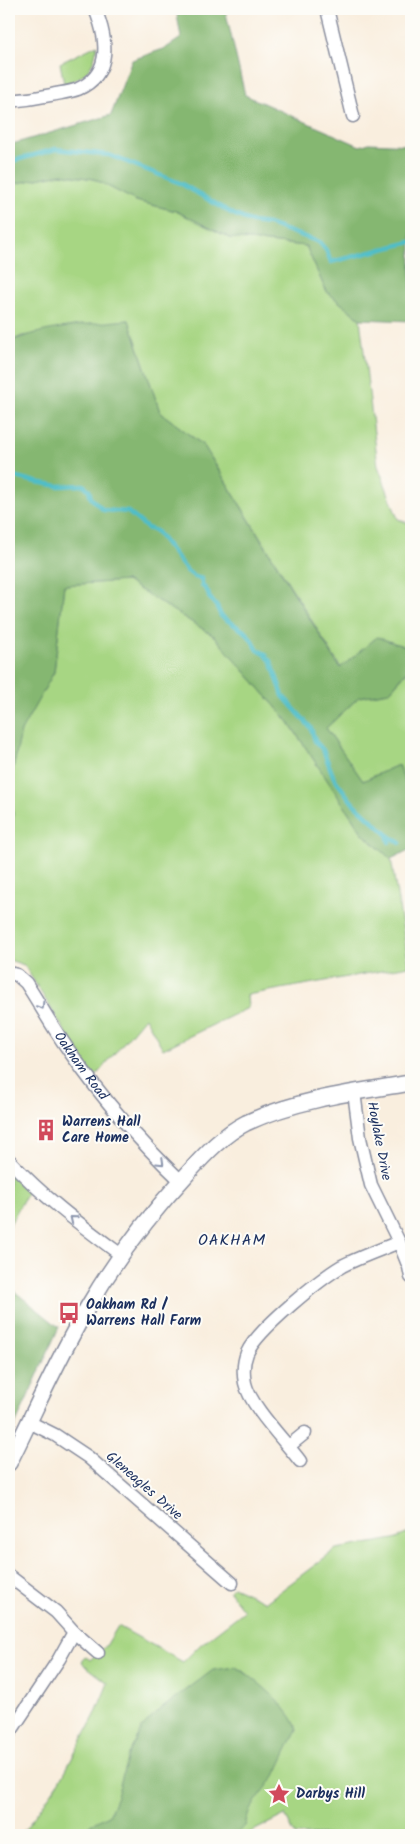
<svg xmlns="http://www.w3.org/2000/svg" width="420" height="1844" font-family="Kalam,sans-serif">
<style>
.green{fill:#a7d683;stroke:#618270}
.forest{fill:#85b771;stroke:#507368}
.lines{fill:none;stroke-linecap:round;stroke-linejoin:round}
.stream{stroke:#50bdc8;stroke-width:4.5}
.minor-casing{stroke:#8a8e9e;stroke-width:15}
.tertiary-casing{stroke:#8a8e9e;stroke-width:18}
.minor{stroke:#fff;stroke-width:12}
.tertiary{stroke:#fff;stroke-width:15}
.oneway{stroke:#8d97ae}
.labels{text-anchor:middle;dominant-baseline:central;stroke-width:4;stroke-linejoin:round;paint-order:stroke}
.street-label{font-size:14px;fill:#1b2f5e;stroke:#fdfcf7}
.poi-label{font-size:14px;font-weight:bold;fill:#1b2f5e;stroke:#fdfcf7;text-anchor:start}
.quarter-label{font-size:16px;letter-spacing:1px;fill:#1b2f5e;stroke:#fdfcf7}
</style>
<rect width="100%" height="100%" fill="#fdfcf7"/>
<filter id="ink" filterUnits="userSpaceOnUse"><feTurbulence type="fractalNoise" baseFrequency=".02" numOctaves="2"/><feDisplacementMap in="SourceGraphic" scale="10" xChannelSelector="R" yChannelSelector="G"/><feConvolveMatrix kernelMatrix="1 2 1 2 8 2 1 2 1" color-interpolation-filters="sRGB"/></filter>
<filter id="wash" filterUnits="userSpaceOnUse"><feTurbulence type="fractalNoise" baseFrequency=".0096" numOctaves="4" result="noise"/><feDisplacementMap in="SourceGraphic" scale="20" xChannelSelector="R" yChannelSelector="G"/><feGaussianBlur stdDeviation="1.12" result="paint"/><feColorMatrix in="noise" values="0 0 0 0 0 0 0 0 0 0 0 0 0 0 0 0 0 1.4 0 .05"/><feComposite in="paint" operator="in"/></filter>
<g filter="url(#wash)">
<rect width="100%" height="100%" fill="#f9eede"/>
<!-- green -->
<path class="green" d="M97,45C94,69 86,77 64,84L60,63Z
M61,174L94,179L136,201L176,211L230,238L306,246L326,291L360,319L378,466L398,519L411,524V649L377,637L341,668L204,446L160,412L129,320L22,336L9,342V185Z
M126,581L214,636L288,721L363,834L391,859L409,966L247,995L248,1008L163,1049L145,1017L94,1078L24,965L9,960V825L13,824L12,775L21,730L54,672L64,585Z
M411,653V796L398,765L363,781L326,728L359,697L389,692L408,671Z
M9,1169L28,1191L9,1226Z
M411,1532V1832L406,1835H295L285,1815L245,1835H21L60,1781L95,1715L108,1683L82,1663L85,1656L90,1660L106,1646L118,1626L183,1662L200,1645L244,1611L229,1591L233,1587L266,1602L336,1549L394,1539Z"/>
<!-- forest -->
<path class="forest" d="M176,9H225L245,95L360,146L369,143L411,145V321L360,319L326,291L306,246L230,238L176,211L136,201L94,179L61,174L9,185V145L111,115L132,60L166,48L181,38Z
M129,320L160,412L204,446L340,668L377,637L411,649L408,670L389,692L359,697L326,728L363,781L398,765L411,796V849L391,859L363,834L288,721L214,636L126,581L64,585L54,672L21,731L12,775L13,824L9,825V342C40,328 94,323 129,320Z
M9,1287L59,1327L9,1439Z
M236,1667C255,1678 291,1708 297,1729L275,1776L250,1809L245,1826L234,1835H78L93,1823L109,1815L117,1796L128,1755L143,1727L157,1712L213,1670Z"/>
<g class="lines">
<!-- stream -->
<path class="stream" d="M9,162L56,149L109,155L180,183L233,214L252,222L268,224L319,242L326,250L331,262L411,242
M9,475L36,482L59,486L84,485L89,490L91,498L103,510L128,512L147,528L156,531L187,571L195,577L202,579V585L208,592L209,597L217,607L221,616L247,633L258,650L265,654L271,661L283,696L311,728L315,741L323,750L334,778L352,802L387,834L389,842
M387,834L400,843
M9,863L10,865"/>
</g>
</g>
<g filter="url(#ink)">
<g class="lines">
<!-- minor casing -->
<g class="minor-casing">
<g id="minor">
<path d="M327,9L353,116"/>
<path d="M9,101C23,100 37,98 51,95C60,93 70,92 78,89C113,74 107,38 95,9"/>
<path id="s1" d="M9,973L17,975L26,983C41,1006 54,1030 70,1052C102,1098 139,1141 180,1180"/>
<path d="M354,1092L360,1138L371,1185L399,1242L409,1267L411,1277"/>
<path d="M9,1160C43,1197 81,1225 121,1255"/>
<path d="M29,1422L55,1435L88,1457L232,1583"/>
<path d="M289,1446L305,1433"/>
<path d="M300,1461C285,1441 250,1406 245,1383C243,1373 243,1363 247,1353C257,1330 320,1279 342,1266C360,1257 380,1250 399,1242"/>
<path d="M9,1576L56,1612L74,1632L98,1653"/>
<path d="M9,1734L59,1659L74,1632"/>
</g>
</g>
<!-- tertiary casing -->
<g class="tertiary-casing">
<path id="tertiary" d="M9,1463C35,1411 59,1355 89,1305C117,1257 151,1213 189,1172C205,1154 224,1134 246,1123C298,1099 356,1092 411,1083"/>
</g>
<!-- minor -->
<use href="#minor" class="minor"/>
<!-- tertiary -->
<use href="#tertiary" class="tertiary"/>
</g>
<!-- one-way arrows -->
<defs><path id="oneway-chevron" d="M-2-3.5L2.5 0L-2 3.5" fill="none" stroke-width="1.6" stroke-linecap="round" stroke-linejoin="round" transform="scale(1.25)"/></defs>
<g class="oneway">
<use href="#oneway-chevron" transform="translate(41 1006) rotate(58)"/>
<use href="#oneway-chevron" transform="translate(161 1162) rotate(44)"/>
<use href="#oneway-chevron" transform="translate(73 1219) rotate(-141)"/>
</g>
</g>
<!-- icons -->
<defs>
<g id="building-bare" transform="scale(1.725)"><path d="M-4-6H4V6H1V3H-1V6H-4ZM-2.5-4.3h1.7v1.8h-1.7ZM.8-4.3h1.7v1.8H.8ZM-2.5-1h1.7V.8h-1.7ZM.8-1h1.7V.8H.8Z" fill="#d1495b" stroke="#fdfcf7" stroke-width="2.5" paint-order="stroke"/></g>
<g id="bus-bare" transform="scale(1.725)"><path d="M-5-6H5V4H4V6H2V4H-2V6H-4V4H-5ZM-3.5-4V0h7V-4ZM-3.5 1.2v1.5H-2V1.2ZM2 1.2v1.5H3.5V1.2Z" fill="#d1495b" stroke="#fdfcf7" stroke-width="2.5" paint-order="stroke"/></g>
<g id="sight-bare" transform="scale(1.725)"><path d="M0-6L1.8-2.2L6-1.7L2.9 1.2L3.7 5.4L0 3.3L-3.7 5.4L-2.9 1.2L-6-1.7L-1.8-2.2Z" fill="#d1495b" stroke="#fdfcf7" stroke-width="2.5" paint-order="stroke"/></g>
</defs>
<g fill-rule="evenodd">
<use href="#building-bare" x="46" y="1130"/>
<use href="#bus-bare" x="69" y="1313"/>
<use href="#sight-bare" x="279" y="1794"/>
</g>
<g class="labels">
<!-- street labels -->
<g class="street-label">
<text stroke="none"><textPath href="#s1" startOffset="120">Oakham Road</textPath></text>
<text transform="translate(379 1141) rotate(79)">Hoylake Drive</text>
<text transform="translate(144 1486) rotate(41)">Gleneagles Drive</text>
</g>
<!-- poi labels -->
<g class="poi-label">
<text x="62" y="1122">Warrens Hall<tspan x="62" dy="16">Care Home</tspan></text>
<text x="86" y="1305">Oakham Rd /<tspan x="86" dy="16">Warrens Hall Farm</tspan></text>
<text x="296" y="1794">Darbys Hill</text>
</g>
<!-- quarter labels -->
<g class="quarter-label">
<text x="232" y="1240">OAKHAM</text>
</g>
</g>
<!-- margin -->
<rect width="420" height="1844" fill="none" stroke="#fdfcf7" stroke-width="30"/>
</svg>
